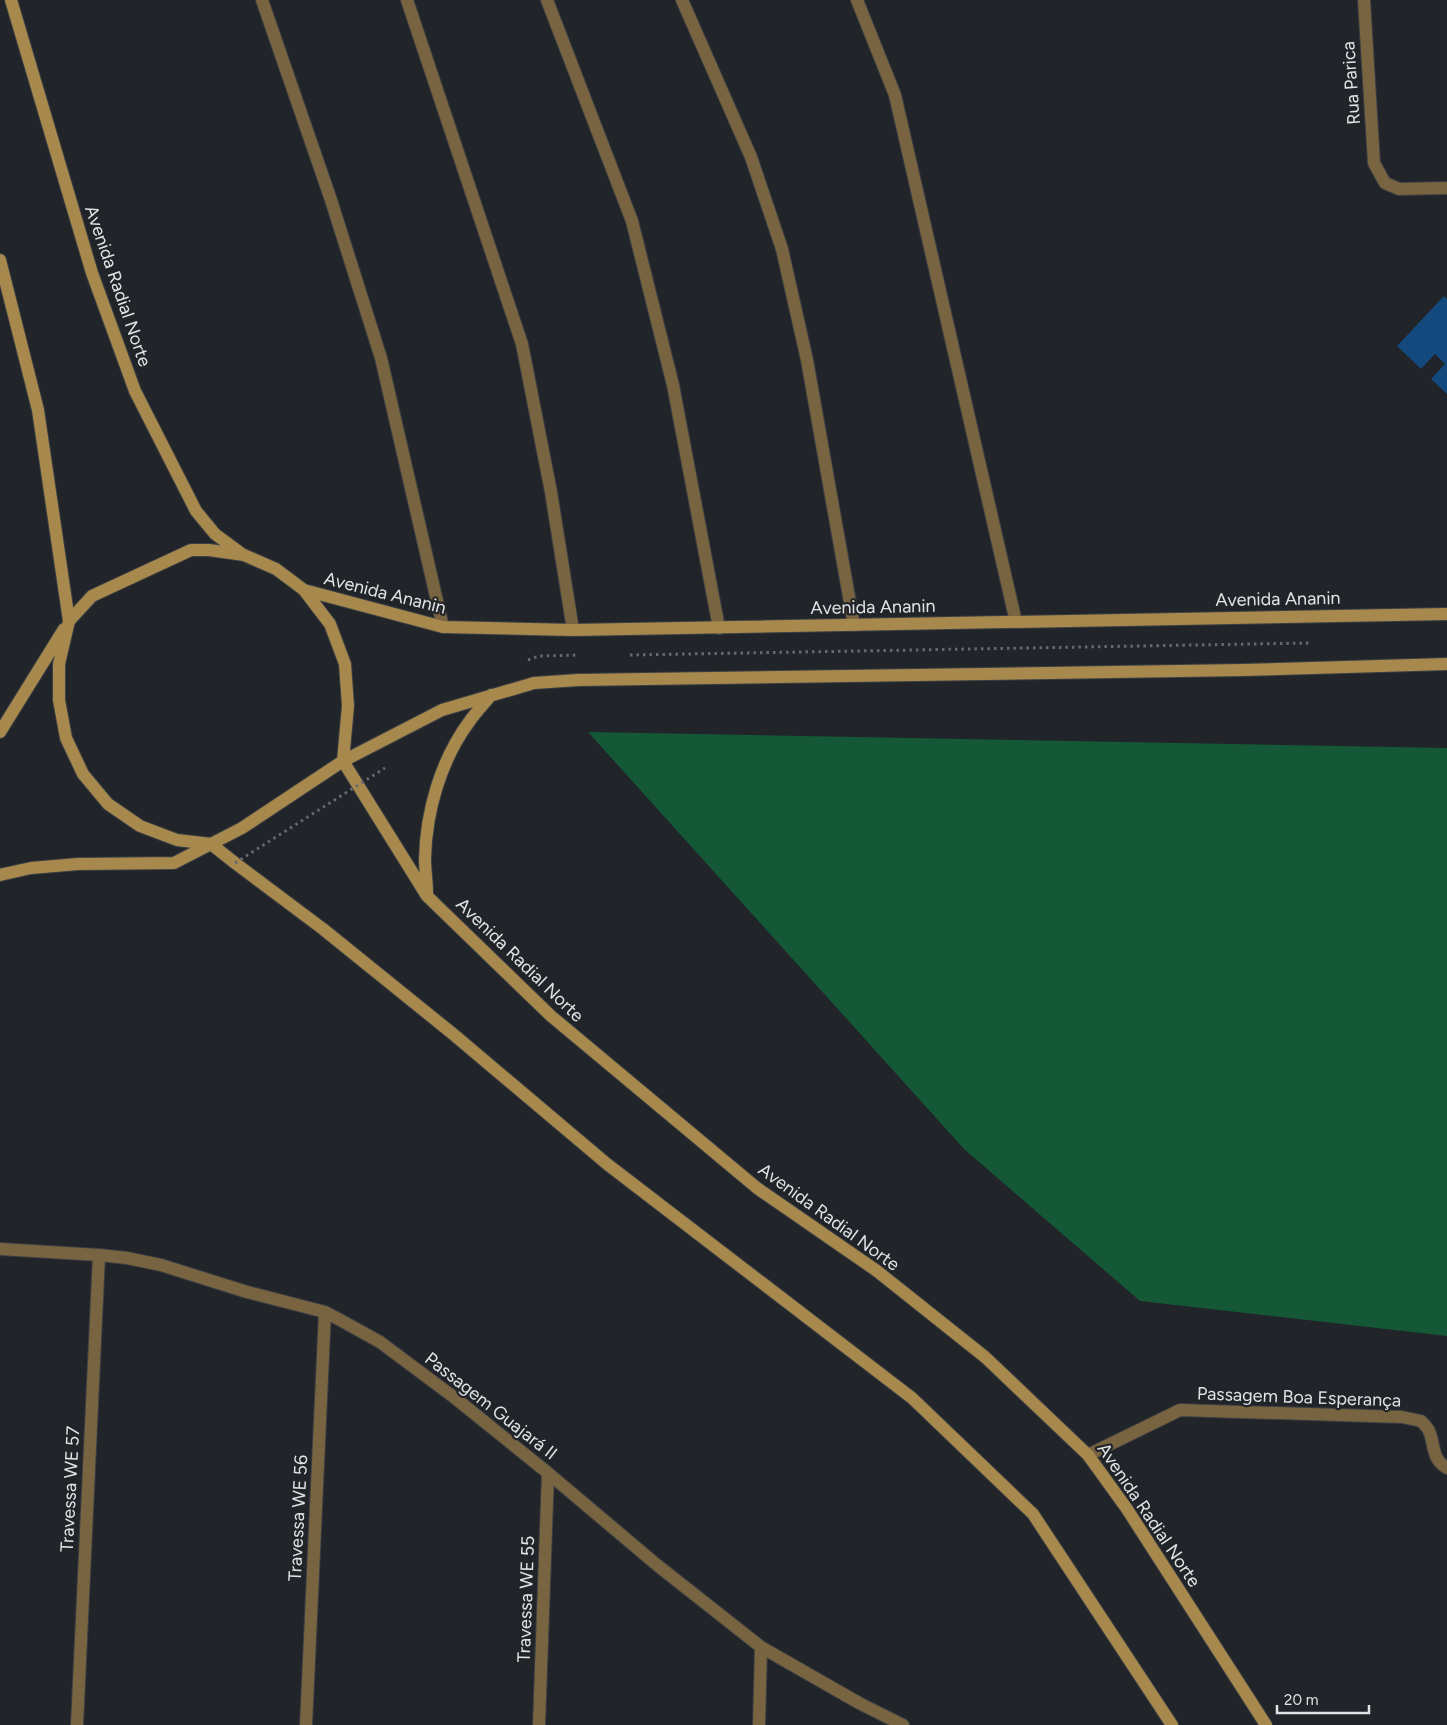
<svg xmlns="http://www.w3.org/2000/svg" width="1447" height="1725" font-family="Figtree,sans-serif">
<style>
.green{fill:#145838}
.building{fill:#14497d}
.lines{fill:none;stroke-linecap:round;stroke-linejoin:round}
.street-casing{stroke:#3c3f43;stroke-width:14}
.secondary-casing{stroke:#3c3f43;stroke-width:14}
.path{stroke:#66696d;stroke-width:3;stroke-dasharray:2.5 4;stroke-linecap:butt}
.street{stroke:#786440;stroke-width:12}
.secondary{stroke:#a8894d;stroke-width:12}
.path-bridge{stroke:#66696d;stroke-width:3;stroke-dasharray:2.5 4;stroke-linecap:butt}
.labels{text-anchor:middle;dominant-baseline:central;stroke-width:4.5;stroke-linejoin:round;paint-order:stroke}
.street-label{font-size:18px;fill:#e0e3e6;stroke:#212428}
</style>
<rect width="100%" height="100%" fill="#212428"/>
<!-- green -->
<path class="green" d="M588,732L1447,748V1336L1140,1301L964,1149Z"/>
<!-- building -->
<path class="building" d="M1444,296L1447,299V394L1431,379L1445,364L1435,354L1421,369L1397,346Z"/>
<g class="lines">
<!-- street casing -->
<g class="street-casing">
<path id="street" d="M262,0L331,200L381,358L443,627
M407,0L522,344L551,492L573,630
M547,0L632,221L673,385L719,628
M682,0L751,157L782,249L807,360L854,625
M857,0L895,95L1016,622
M1364,0L1374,163L1385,183L1399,189L1447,188
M0,1249L99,1255L127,1258L161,1265L247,1292L325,1312L342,1321L380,1342L455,1398L548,1473L657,1565L761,1647L859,1703L903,1725
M1088,1455L1180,1410L1402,1417L1421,1421C1424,1424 1428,1428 1429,1431C1435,1444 1431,1459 1447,1468
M77,1725L99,1255
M306,1725L325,1312
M539,1725L548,1473
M759,1725L761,1647"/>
</g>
<!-- secondary casing -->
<g class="secondary-casing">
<path id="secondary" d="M11,0L92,273L135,391L196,511L215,534L242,554
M0,260L38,410L69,621
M304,590L443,627L573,630L1447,614
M0,732L64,629
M343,761L427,896L551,1016L757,1188L877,1271L985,1357L1088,1455L1127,1509L1266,1725
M211,844L235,863L323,929L453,1034L607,1164L912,1398L1033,1514L1172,1725
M211,844L177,840L140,826L108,804L83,774L66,738L59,700V664L69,621L92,596L191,550H209L244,555L276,569L304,590L330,624L345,664L348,706L343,761
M0,875L31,868L78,864L174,863L242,828L343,761L442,710L534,683L578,680L1243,670L1447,664
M427,893C427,882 425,870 425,859C426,811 441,760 469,722C476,712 484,704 491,695"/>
</g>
<!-- path -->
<path class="path" d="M630,655L1309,643
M528,660L539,656L579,655"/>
<!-- street -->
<use href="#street" class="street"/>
<!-- secondary -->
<use href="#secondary" class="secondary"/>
<!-- path-bridge -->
<path class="path-bridge" d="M235,863L385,768"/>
</g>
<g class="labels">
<!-- street labels -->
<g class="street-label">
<text transform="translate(1351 83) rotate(-94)">Rua Parica</text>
<text transform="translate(118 286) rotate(71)">Avenida Radial Norte</text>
<text transform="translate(385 593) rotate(14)">Avenida Ananin</text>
<text transform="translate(1278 599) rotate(-1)">Avenida Ananin</text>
<text transform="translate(873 607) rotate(-1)">Avenida Ananin</text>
<text transform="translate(520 960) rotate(44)">Avenida Radial Norte</text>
<text transform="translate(829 1217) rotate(36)">Avenida Radial Norte</text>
<text transform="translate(1299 1397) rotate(2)">Passagem Boa Esperança</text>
<text transform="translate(491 1406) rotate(38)">Passagem Guajará II</text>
<text transform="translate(70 1489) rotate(-87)">Travessa WE 57</text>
<text transform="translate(1149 1515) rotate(56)">Avenida Radial Norte</text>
<text transform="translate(298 1518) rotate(-87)">Travessa WE 56</text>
<text transform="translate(526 1599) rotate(-88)">Travessa WE 55</text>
</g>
</g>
<!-- scale -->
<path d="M1277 1705v8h92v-8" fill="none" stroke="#e0e3e6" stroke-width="2.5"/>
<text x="1284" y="1705" font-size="15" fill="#e0e3e6" stroke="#212428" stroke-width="4" paint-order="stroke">20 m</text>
</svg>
